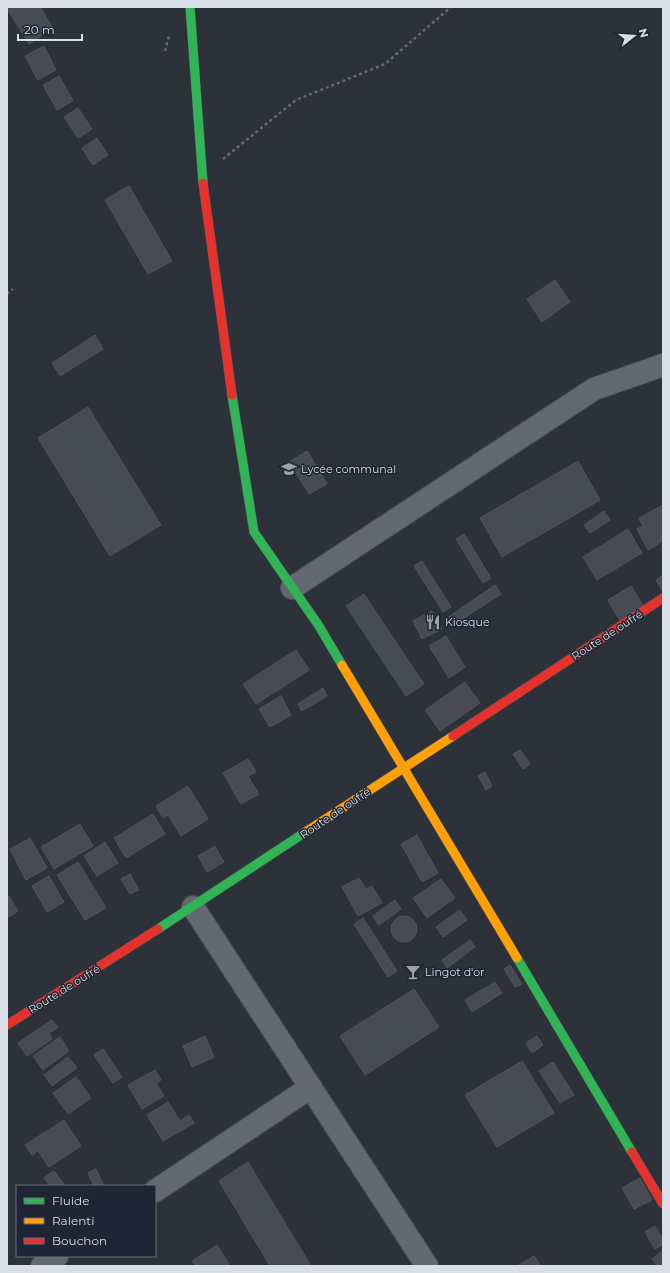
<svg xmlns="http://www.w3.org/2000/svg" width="670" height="1273" font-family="Montserrat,sans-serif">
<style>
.building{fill:#474b52;stroke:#51555b}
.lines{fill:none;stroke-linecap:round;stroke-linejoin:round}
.street-casing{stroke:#494e54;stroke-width:24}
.fast-casing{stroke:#494e54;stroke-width:10}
.slow-casing{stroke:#494e54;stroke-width:10}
.jam-casing{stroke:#494e54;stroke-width:10}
.path{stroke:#686c74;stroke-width:2.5;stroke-dasharray:3 3;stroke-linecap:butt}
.street{stroke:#636873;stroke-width:22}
.fast{stroke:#30b455;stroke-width:9}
.slow{stroke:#ff9f0a;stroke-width:9}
.jam{stroke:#e5322d;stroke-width:9}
.labels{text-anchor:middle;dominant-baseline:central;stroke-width:3;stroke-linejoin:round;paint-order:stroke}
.poi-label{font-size:11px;fill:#d9dee8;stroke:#1e2534;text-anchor:start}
.street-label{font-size:11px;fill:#d9dee8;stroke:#1e2534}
</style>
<rect width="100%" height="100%" fill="#2d3139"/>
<!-- building -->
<path class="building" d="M7,7H40L53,28L29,44L7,9Z
M44,46L56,70L38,80L25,56Z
M59,76L73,101L57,110L43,85Z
M78,108L92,129L78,138L64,117Z
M97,138L108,155L93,165L82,148Z
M129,186L172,261L148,274L105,200Z
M555,280L570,302L542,322L527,299Z
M95,335L103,349L60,376L52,363Z
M88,407L161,525L110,556L38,438Z
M307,451L327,484L309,494L289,462Z
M578,461L600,500L502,557L480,518Z
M663,505V541L648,550L637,529L643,526L639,518Z
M604,511L610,520L590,533L584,525Z
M628,529L642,553L597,580L583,557Z
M464,534L491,578L483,583L456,539Z
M422,561L451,607L443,612L414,566Z
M663,575V591L656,580Z
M495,585L501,594L452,626L447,618Z
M631,586L644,607L620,621L608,600Z
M364,594L424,684L406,696L346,606Z
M432,611L442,629L422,639L413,621Z
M446,636L465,667L449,678L429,646Z
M296,650L309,670L256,704L243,684Z
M465,682L480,703L440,731L425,710Z
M323,688L327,696L302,711L298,704Z
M281,696L291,715L270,727L259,709Z
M520,750L530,764L523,769L513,754Z
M248,759L256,772L248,776L259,794L241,804L223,773Z
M485,772L492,786L486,790L478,776Z
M188,786L208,819L181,836L168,815L163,818L156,806Z
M153,814L165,834L126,858L114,838Z
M80,824L93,846L54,869L41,847Z
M417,835L438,873L422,882L401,844Z
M30,838L47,868L26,880L10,849Z
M105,842L118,863L97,876L84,856Z
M215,846L224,862L207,872L198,856Z
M78,862L106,908L85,920L57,875Z
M130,874L139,890L130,894L121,879Z
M49,876L64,902L47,912L32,886Z
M359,878L366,889L372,886L382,903L358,916L342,887Z
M441,879L455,898L427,918L413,898Z
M9,896L18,911L9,917L7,914V897Z
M395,900L401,909L379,925L373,916Z
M460,910L467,920L443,937L436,927Z
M391 929a13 13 0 1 1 26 0a13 13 0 1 1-26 0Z
M363,918L397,971L388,977L354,924Z
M470,940L475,947L447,968L442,960Z
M510,965L522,984L515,987L504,969Z
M495,982L502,993L472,1012L465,1000Z
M414,989L439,1027L365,1075L340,1036Z
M52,1020L58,1028L49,1033L52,1039L27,1056L18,1043Z
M205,1036L214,1057L192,1067L183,1046Z
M537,1036L543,1045L532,1053L526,1043Z
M60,1037L69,1051L43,1070L33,1056Z
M103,1049L122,1077L113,1083L94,1055Z
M68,1057L77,1068L52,1086L44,1075Z
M522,1061L554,1113L497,1147L465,1095Z
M553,1062L574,1095L560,1103L539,1071Z
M155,1070L161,1080L156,1083L164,1096L142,1109L128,1085Z
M76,1077L91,1098L68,1114L53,1093Z
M168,1102L180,1121L189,1115L194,1123L163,1141L147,1115Z
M64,1120L81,1146L49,1167L38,1151L32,1155L25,1145Z
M248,1162L311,1266H270L219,1181Z
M96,1169L103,1184L99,1186H94L88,1173Z
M54,1171L64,1184L61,1186H50L44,1178Z
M640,1178L652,1200L634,1209L622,1188Z
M655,1226L663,1240V1245L655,1249L645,1232Z
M217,1245L229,1264L226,1266H196L192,1261Z
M663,1251V1266H657L652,1259Z
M534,1256L541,1266H520L519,1265Z"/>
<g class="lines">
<!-- street casing -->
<g class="street-casing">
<path id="street" d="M292,588L594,389L663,365
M193,907L427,1266
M155,1191L311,1087
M42,1266L57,1256"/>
</g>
<!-- fast casing -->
<g class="fast-casing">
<path id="fast" d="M190,7L203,183
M232,395L254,532L319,626L342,665
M158,929L307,831
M517,958L632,1152"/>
</g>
<!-- slow casing -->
<g class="slow-casing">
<path id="slow" d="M342,665L517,958
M307,831L453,736"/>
</g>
<!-- jam casing -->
<g class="jam-casing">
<path id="jam" d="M203,183L232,395
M453,736L663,598
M7,1025L158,929
M632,1152L663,1204"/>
</g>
<!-- path -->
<path class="path" d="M165,51L169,36
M223,159L296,100L385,64L451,7
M7,294L13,289"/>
<!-- street -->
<use href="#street" class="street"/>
<!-- fast -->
<use href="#fast" class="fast"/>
<!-- slow -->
<use href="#slow" class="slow"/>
<!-- jam -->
<use href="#jam" class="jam"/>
</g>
<!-- icons -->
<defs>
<g id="university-bare" transform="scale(1.2)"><path d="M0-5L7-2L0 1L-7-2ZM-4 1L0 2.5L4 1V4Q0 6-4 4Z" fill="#9da1ab" stroke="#1e2534" stroke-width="2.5" paint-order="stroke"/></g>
<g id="restaurant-bare" transform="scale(1.2)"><path d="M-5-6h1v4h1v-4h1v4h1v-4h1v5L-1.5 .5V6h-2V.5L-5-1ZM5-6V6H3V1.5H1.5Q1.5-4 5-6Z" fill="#9da1ab" stroke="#1e2534" stroke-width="2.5" paint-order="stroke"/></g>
<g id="bar-bare" transform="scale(1.2)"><path d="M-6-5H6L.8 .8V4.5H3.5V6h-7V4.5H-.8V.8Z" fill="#9da1ab" stroke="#1e2534" stroke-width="2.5" paint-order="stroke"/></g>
</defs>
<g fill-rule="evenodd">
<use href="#university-bare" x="289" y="469"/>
<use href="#restaurant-bare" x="433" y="622"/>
<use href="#bar-bare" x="413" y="972"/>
</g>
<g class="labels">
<!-- poi labels -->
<g class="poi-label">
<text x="301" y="469">Lycée communal</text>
<text x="445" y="622">Kiosque</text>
<text x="425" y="972">Lingot d'or</text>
</g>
<!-- street labels -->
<g class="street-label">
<text transform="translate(607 635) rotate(-33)">Route de oufré</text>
<text transform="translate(335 813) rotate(-34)">Route de oufré</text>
<text transform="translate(64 989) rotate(-32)">Route de oufré</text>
</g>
</g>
<!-- border -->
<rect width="670" height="1273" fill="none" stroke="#d9dee8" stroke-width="16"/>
<!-- legend -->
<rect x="16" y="1185" width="140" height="72" fill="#1e2534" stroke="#696f7c"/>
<rect x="24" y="1198" width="20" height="6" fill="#30b455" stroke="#696f7c"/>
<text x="52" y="1205" font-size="12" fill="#d9dee8">Fluide</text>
<rect x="24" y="1218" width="20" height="6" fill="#ff9f0a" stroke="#696f7c"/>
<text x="52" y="1225" font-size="12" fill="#d9dee8">Ralenti</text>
<rect x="24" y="1238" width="20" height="6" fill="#e5322d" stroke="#696f7c"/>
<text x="52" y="1245" font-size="12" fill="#d9dee8">Bouchon</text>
<!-- north arrow -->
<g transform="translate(634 36) rotate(73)" stroke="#1e2534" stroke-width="3" paint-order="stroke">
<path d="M0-3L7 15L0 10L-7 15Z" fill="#d9dee8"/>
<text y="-6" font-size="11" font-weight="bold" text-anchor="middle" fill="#d9dee8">N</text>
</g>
<!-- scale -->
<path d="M18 34v6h64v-6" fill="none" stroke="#d9dee8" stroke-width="2"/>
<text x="24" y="34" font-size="12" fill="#d9dee8" stroke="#1e2534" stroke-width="3" paint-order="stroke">20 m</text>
</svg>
